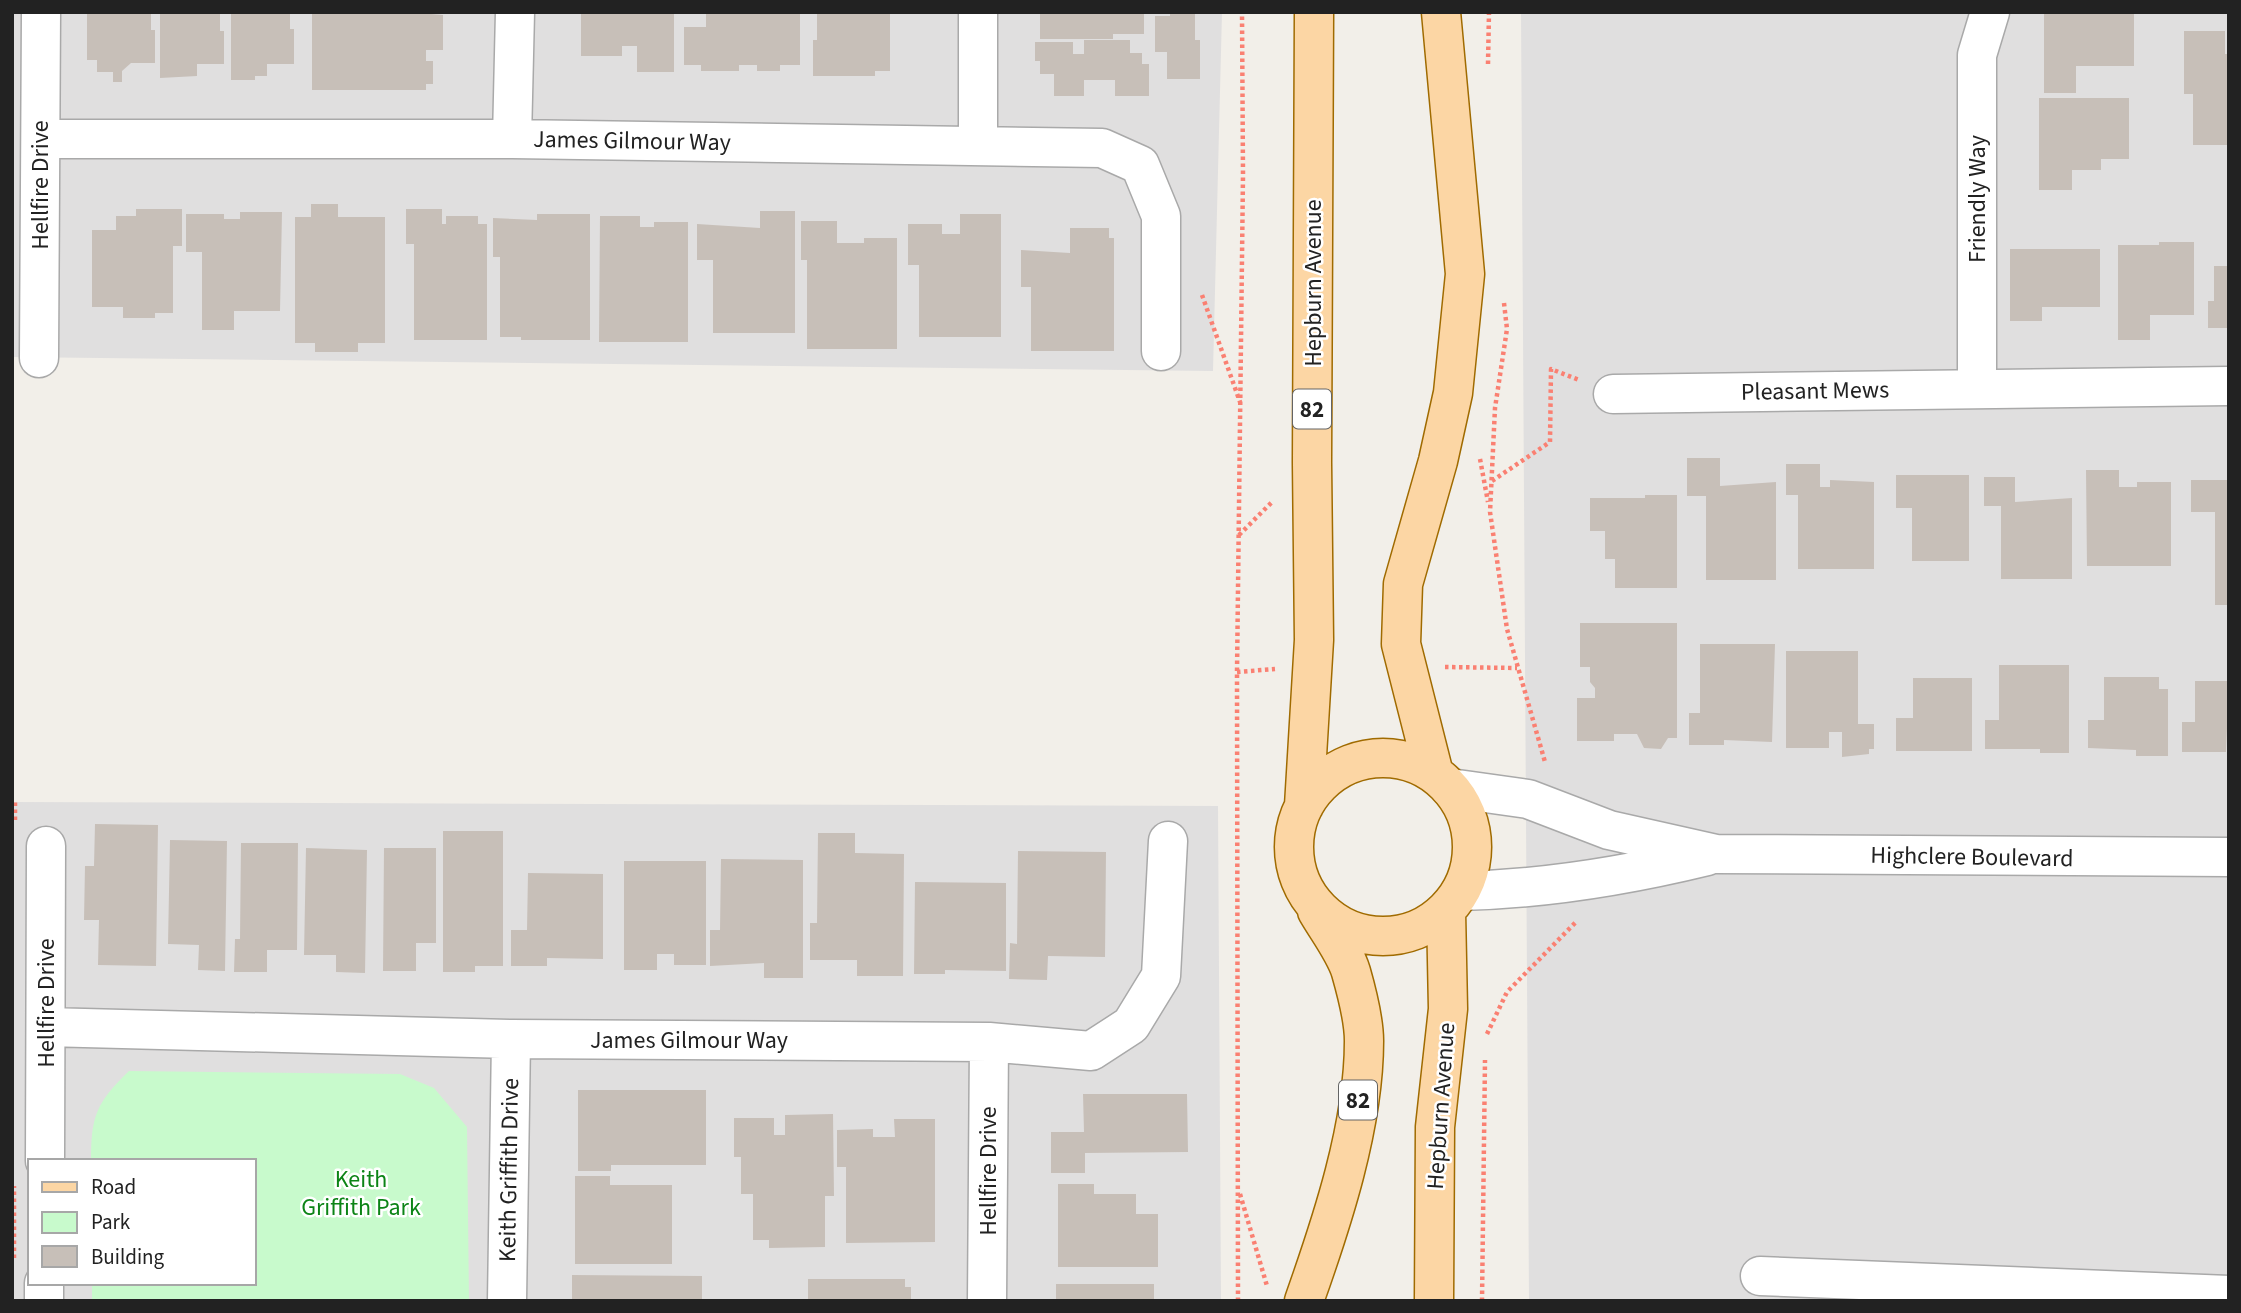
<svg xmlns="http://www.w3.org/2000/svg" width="2241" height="1313" font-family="'Source Sans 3',sans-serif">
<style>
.residential{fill:#e0dfdf;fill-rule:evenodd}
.park{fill:#c8facc}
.building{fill:#c7bfb8}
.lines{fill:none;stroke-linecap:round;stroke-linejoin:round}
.minor-casing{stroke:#a9a9a9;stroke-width:41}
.tertiary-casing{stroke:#a9a9a9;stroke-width:41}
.primary-casing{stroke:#a06b00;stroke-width:41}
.path{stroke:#fa8072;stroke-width:4.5;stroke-dasharray:3.5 3.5;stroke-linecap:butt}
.minor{stroke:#fff;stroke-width:38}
.tertiary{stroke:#fff;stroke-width:38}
.primary{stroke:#fcd6a4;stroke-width:38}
.labels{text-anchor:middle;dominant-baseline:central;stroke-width:5;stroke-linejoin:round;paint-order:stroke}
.shield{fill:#fff;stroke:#646464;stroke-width:2}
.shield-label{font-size:23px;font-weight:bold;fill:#222}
.street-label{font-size:24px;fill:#222;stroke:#fff}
.park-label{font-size:24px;fill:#0c8416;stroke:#fff}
</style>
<rect width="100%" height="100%" fill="#f2efe9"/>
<!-- residential -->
<path class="residential" d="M12,12H1222L1213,371L12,357Z
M1521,12H2229V1301H1529Z
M12,802L1218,806L1221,1301H12ZM30,1161H254V1283H30Z"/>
<!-- park -->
<path class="park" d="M129,1071L400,1074L434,1088L467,1127L469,1301H92V1283H254V1161H91C91,1116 96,1103 129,1071Z"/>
<!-- building -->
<path class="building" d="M87,12H151V30H155V63H131L122,71V82H113V72H97V60H87Z
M160,12H220V31H224V64H197V76L160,78Z
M231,12H290V29H294V64H267V76H255V80H231Z
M408,12L443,15V50H426V61H433V84H426V90H312V14Z
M581,12H674V72H637V46H622V56H581Z
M706,12H800V65H780V71H757V65H739V71H701V65H684V27H706Z
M817,12H890V71H875V76H813V40H817Z
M1044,12H1144V34H1113V39H1040V14Z
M1170,12H1195V40H1200V79H1167V52H1155V16H1170Z
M2044,12H2134V66H2076V93H2044Z
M2184,31H2225V54H2229V145H2193V94H2184Z
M1084,40H1130V53H1142V64H1149V96H1115V80H1084V96H1054V74H1040V61H1035V42H1073V54H1084Z
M2039,98H2129V159H2101V170H2072V190H2039Z
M311,204H338V217H385V343H358V352H315V343H295V217H311Z
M136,209H182V246H173V313H155V318H123V307H92V230H116V216H136Z
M406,209H442V224H446V216H478V224H487V340H414V244H406Z
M760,211H795V333H713V260H697V224L760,228Z
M240,212H282L280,311H234V330H202V252H186V214H224V219H240Z
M537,214H590V340H521V337H500V257H493V218L537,220Z
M960,214H1001V337H919V265H908V224H942V234H960Z
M600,216H640V227H654V222H688V342H599Z
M801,221H837V243H864V238H897V349H807V260H801Z
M1070,228H1109V238H1114V351H1031V287H1021V250L1070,253Z
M2159,242H2194V315H2150V340H2118V245H2159Z
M2010,249H2100V307H2042V321H2010Z
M2214,266H2229V328H2208V301H2214Z
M1687,458H1720V486L1776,482V580H1706V496H1687Z
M1786,464H1820V487H1830V480L1874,482V569H1798V495H1786Z
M2086,470H2119V487H2137V482H2171V566H2087Z
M1896,475H1969V561H1912V508H1896Z
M1984,477H2015V502L2072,498V579H2001V506H1984Z
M2191,480H2229V605H2215V512H2191Z
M1645,495H1677V588H1615V559H1605V531H1590V498H1645Z
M1580,623H1677V738H1668L1661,749L1644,748L1637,734H1614V741H1577V698H1595V688L1590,682V667H1580Z
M1700,644H1775L1772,742L1724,740V745H1689V713H1700Z
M1786,651H1858V724H1874V749H1869V754L1842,757V732H1829V748H1786Z
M1999,665H2069V753H2040V749H1985V720H1999Z
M2104,677H2159V689H2168V756H2136V750L2088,748V720H2104Z
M1913,678H1972V751H1896V718H1913Z
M2195,681H2229L2226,752H2182V722H2195Z
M95,824L158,825L156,966L98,965L99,920H84L85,866H94Z
M443,831H503V966H475V972H443Z
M818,833H855V853L904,854L903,976H857V960H810V923H817Z
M170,840L227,841L225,971L198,970L199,945L168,944Z
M241,843H298L297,950H267V972H234L235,939H240Z
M306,848L367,850L365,973L336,972V955H304Z
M384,848H436V943H416V971H383Z
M1018,851L1106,852L1105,957L1048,956L1047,980L1009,979L1010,943L1017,944Z
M721,859L803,860V978H764V963L710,966V930H720Z
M624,861H706V965H674V954H657V970H624Z
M528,873L603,874V959L547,958V966H511V930H527Z
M915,882L1006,883V971L945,970V974H914Z
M578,1090H706V1165H611V1171H578Z
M1083,1094H1187L1188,1152L1085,1153V1173H1051V1132H1084Z
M833,1114L834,1196H825V1247L769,1248V1240H753V1194H741V1157H734V1118H774V1135H785V1115Z
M894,1119H935V1242L846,1243V1167H837V1130L873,1129V1137H895Z
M575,1176H610V1185H672V1264H575Z
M1058,1184H1094V1194H1136V1214H1158V1267H1058Z
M572,1275L702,1276V1301H572Z
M808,1279H905V1287H911V1301H808Z
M1056,1284H1154V1301H1056Z"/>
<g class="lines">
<!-- minor casing -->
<g class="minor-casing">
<path id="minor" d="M978,12V145
M41,139H512L1102,148L1140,165L1161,216V351
M512,139L515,12
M39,358L41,12
M1977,388V55L1990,12
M1613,394L2229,386
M46,1027L511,1039L989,1042L1091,1051L1131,1025L1161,976L1168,841
M45,1161L46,846
M1760,1276L2229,1295
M44,1301V1283
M507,1301L511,1039
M987,1301L989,1042"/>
</g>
<!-- tertiary casing -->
<g class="tertiary-casing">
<path id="tertiary" d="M1450,788L1528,799L1609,830L1716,854L2229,857
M1461,891C1546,889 1625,876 1707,856"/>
</g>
<!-- primary casing -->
<g class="primary-casing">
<path id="primary" d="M1294 847a89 89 0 1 1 178 0a89 89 0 1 1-178 0Z
M1434,774L1401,644L1403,584L1438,461L1453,393L1465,274L1441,12
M1304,806L1314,640L1312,463L1314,12
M1304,1301C1332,1222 1364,1126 1364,1041C1364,1020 1357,993 1351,972C1345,952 1328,930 1317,911
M1434,1301L1435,1127L1448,1009L1446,911"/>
</g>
<!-- path -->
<path class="path" d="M1488,64L1489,12
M1202,295L1240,402
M1504,303L1507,329L1495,408L1490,512L1507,629L1545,762
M1480,459L1488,502
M1492,481L1550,442L1551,369L1579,380
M1239,535L1272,502
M1445,667L1517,668
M1237,672L1275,669
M15,820V802
M1487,1034L1507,992L1576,922
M1240,1194L1267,1286
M14,1258V1186
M1238,1301L1237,672L1243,175L1242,12
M1482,1301L1485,1060"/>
<!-- minor -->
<use href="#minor" class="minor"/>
<!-- tertiary -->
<use href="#tertiary" class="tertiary"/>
<!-- primary -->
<use href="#primary" class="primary"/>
</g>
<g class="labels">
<!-- shield labels -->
<g class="shield">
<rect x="1293" y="389.5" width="38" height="39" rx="5"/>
<rect x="1339" y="1080.5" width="38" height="39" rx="5"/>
</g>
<g class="shield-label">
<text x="1312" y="409">82</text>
<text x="1358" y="1100">82</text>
</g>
<!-- street labels -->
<g class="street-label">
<text transform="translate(632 141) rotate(1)">James Gilmour Way</text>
<text transform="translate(40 185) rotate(-90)">Hellfire Drive</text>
<text transform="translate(1977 199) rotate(-90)">Friendly Way</text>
<text transform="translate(1313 283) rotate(-90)">Hepburn Avenue</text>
<text transform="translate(1815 391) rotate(-1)">Pleasant Mews</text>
<text transform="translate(1972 857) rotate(1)">Highclere Boulevard</text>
<text transform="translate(46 1003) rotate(-90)">Hellfire Drive</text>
<text x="689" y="1040">James Gilmour Way</text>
<text transform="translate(1441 1106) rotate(-86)">Hepburn Avenue</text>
<text transform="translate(509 1170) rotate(-89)">Keith Griffith Drive</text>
<text transform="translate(988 1171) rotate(-90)">Hellfire Drive</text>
</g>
<!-- park labels -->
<g class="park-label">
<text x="361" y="1179">Keith<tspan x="361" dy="28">Griffith Park</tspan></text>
</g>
</g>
<!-- border -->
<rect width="2241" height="1313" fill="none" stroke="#222222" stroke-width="28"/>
<!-- legend -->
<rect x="28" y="1159" width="228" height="126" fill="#ffffff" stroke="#a7a7a7" stroke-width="2"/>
<rect x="42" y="1182" width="35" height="10" fill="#fcd6a4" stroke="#a7a7a7" stroke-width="2"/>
<text x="91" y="1194" font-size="21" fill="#222222">Road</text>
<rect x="42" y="1212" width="35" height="21" fill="#c8facc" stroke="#a7a7a7" stroke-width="2"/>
<text x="91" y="1229" font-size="21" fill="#222222">Park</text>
<rect x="42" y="1246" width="35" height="21" fill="#c7bfb8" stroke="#a7a7a7" stroke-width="2"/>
<text x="91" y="1264" font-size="21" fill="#222222">Building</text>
</svg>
